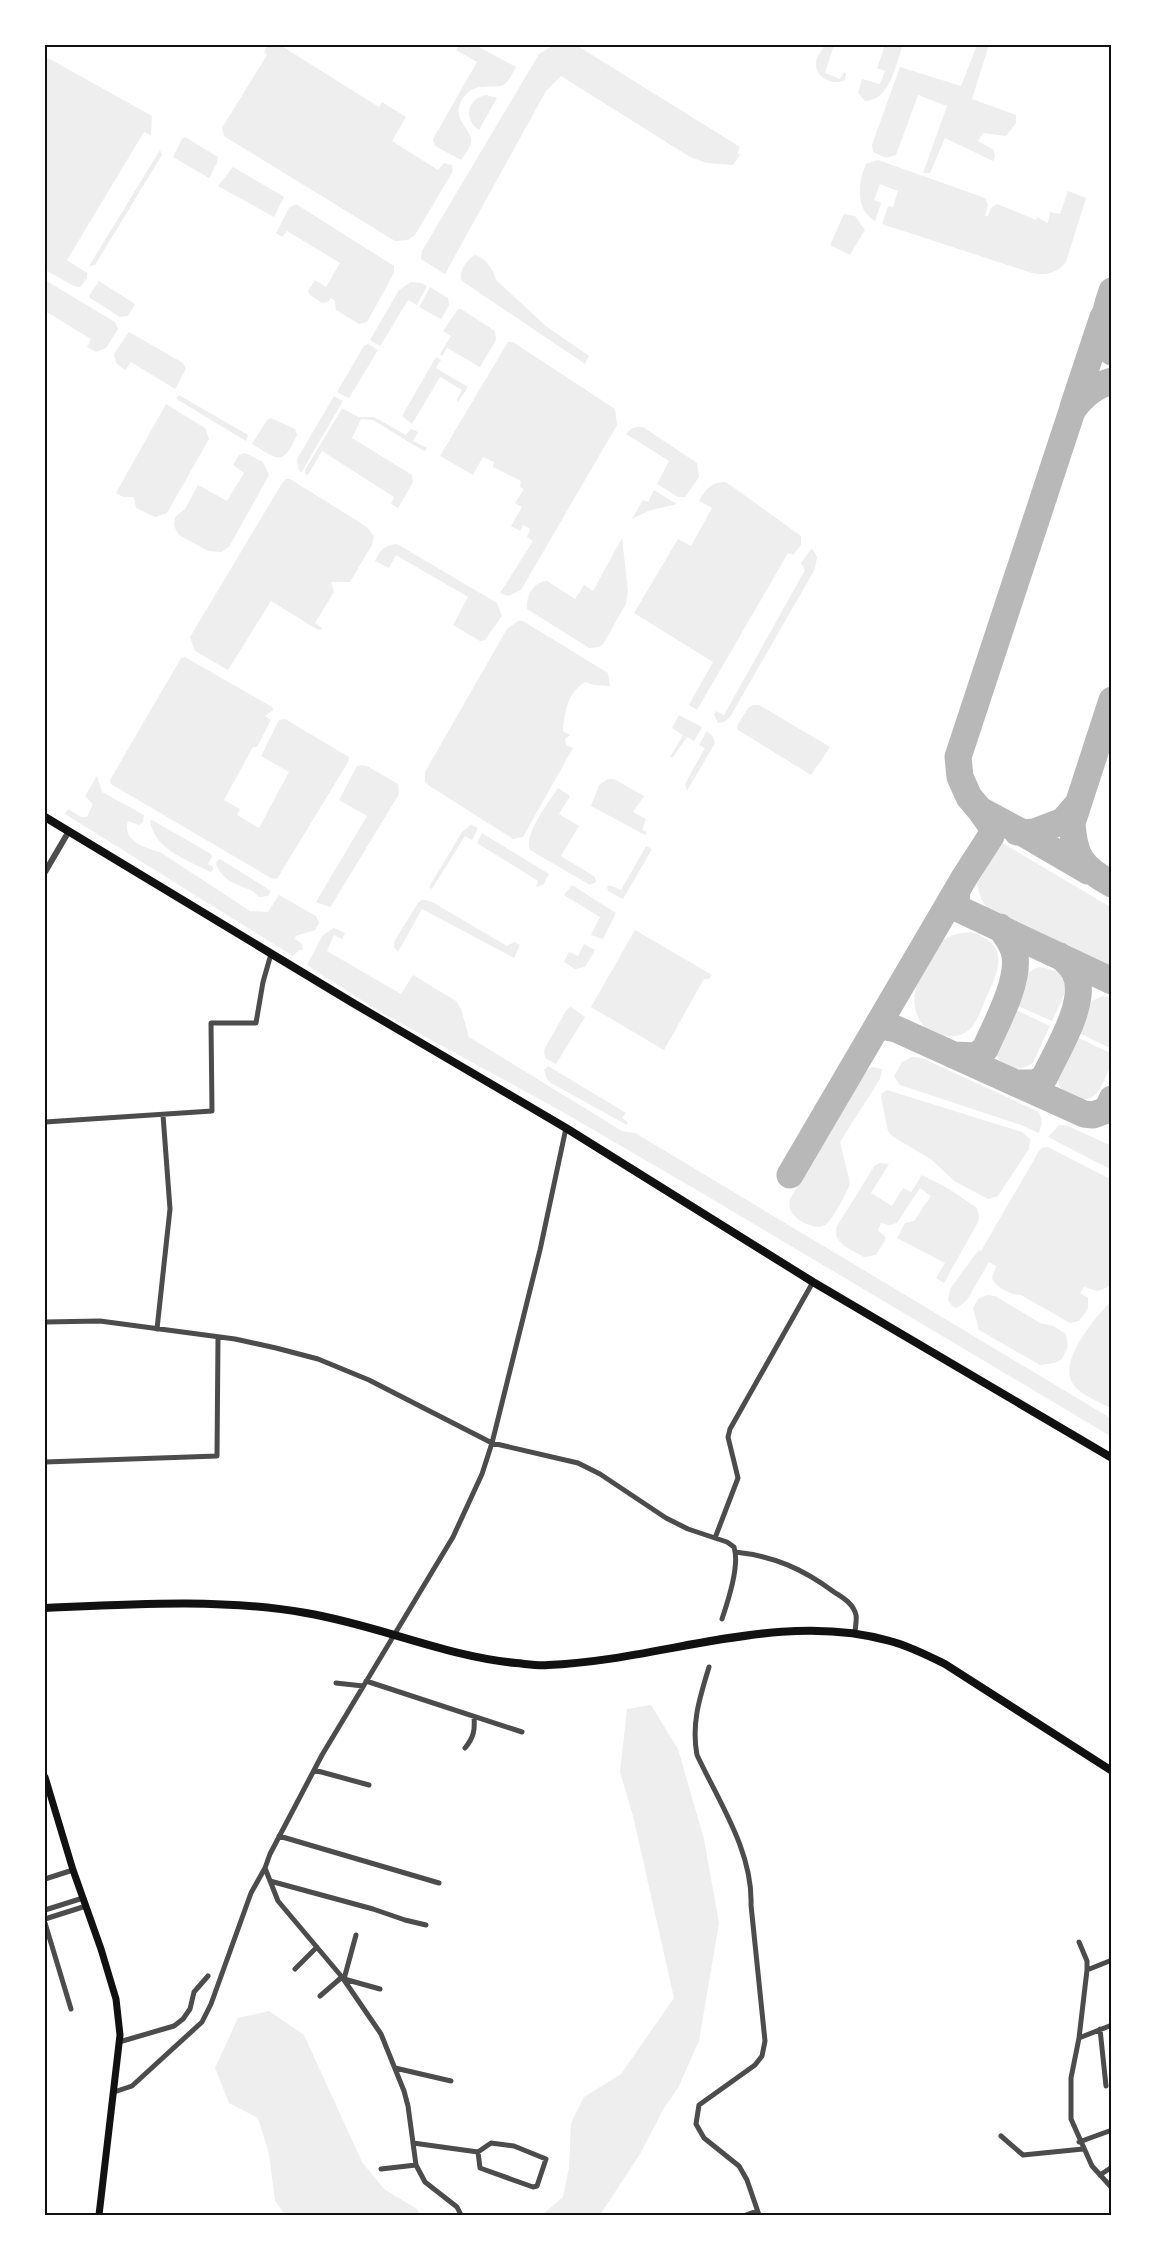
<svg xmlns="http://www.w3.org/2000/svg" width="1157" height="2260" font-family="Merriweather,serif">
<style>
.green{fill:#eee}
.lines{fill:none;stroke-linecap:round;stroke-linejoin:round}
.taxiway{stroke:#b8b8b8;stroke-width:27}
.minor{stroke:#4c4c4c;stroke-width:5}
.tertiary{stroke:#4c4c4c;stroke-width:6}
.secondary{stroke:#111;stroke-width:7}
.trunk{stroke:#111;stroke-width:8}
.neatline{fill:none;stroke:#111;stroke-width:2}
</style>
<rect width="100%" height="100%" fill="#fff"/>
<!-- green -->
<path class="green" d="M268,45H280L379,107L382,102L406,117L392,141L438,170L444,163L452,165L453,171L415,235L408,240L395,241L224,136L222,128L267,55L264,52Z
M459,45H475L516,67C513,72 510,79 506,83C498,92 477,79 464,97C449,116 469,127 471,139C472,146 465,154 461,160L435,146L433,139L477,62L456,50Z
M554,45H576L740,147L737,153L740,155L733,165L707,163L690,157L561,76L546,91L445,274L421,259L422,251L539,54Z
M825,45H834L825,73L840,79L844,72L846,74L845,80C834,86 815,78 816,63C816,57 822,50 825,45Z
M885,45H902V48C895,67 889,101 865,101L858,93L862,79L880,84L885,71L877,68Z
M977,45H989L972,99L1016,115V123L1006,136L983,133L978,141L994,150L995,157L993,161L945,138L930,173H923L947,106L918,95L896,155L886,158L873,152L872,145L900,67L961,86Z
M48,58L152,116L151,135L144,132L67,260L87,273V278L80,287L74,286L45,270V59Z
M486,95L497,98L479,130C463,119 467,99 486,95Z
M185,137L218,157L217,163L209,178L173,157L182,139Z
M160,150L162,155L95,265L89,266Z
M878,160L985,198L988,205L985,216H988L991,208L997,204L1036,220L1037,217L1048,223L1050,212L1060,214L1068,191L1086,198L1066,262C1058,273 1045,276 1032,273L882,224L888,206L893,207L898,191L880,184L874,200L881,203L875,221C855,210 858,181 866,164Z
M233,167L284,197L274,217L218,186Z
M296,204L394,266V273L367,322L359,324L336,310L335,301L331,298L328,302L322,303L310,295L308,291L315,280L326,287L340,263L287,231L282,237L276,233L289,208Z
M844,214L855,216L865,230L850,255L830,245Z
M475,255C486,258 493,269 496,280L546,326L589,356L585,364L462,281C458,272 466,260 475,255Z
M45,280L115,322L118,329L106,348L96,352L87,347L91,339L45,311Z
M99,281L135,304L128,316L120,317L90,298L89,296Z
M411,282L422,283L427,286L417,305L408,300L380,346L370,340L399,290Z
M430,287L448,298L449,305L441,319L419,307Z
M458,309H461L495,331L496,340L480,367L447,348L442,356L440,354L451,336L443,331Z
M129,332L183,363L186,369L175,389L131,362L125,370L116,363L114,354Z
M508,342H513L615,409L617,425L521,590L508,596L500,593L533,541L527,537L530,529L523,525L520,531L511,526L522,507L515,503L524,489L520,487L521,481L493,467L494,462L483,457L473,475L440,456Z
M368,344L378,350L349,398L338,393V390L364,346Z
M436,357L441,360L436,368L468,387L458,402L457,399L462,390L440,377L412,424L402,416Z
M179,395L248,435L246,441L178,400L176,398Z
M334,396L343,401L301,473L298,468L297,459Z
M166,404L205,428L209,439L167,513L155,517L136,508L134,497H123L116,493Z
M343,409L359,417H374L406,435L411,429L418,432L413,441L427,448L425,451L422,450L373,420L361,419L352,438L412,475L413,482L398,508L391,504L394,497L322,451L308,475L305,474V470L341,410Z
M271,418L295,429L297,435C282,467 279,460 252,444L267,420Z
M637,427H643L697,463L699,477L685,497H678L657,484L669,461L626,434L631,429Z
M245,453L263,462L269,475L229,547L221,552L208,551L179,535L174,526L175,517L185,509L198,485L227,501L244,473L233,465L239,455Z
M286,479H290L367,527L374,536L372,545L350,582H331L334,592L315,623L323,629L318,630L271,601L228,670L195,651L190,637L281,485Z
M726,482L801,536V545L793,555L788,553L697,710L689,705L713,662L634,613L678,539L691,546L712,508L699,501C706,489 711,482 726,482Z
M654,490L677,504L648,511L632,519L643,500L648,502Z
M622,538L628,591L626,604L603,644L599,647L589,648L527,609C526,596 533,582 547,581L575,599L584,585L593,591Z
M397,544L497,603L502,616L485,640L480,641L453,625L468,597L396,555L389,568L375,561C380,550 384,545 397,544Z
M812,548L817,557L815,569L730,717L724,722L718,723L714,714L716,711L724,715L805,570L801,563Z
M518,621H523L608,673L610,686L594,685L585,682C567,694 565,710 563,731L570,735L565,739L566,745L573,748L523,837L513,839L428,785L425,782V772L507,629Z
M185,657L272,707L273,710L265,716L271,720L257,747H253L224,800L240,809L237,815L259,828L289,772L261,756L279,720L285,719L349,757L348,762L277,879L271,878L111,784L110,780L181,658Z
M753,705H759L830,747L811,775L738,730L737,726L748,708Z
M679,715L702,727L694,741L687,737L673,757H670L683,735L672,728Z
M707,731L713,737L715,743L687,791L685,784L705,748L699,745Z
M362,765L367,766L398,784L399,794L333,903L330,907L316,902L367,816L339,800L357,766Z
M97,776L102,792L144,815L143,822L139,825L128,821C122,841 145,848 160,852L250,911L268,912L279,895L316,916L319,923L315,930L296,936L295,939L302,944L303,950H299L293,956L65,814L68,809L81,817H87L93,804L85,796Z
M608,779H614L644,796L633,812L646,819L642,830L647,832L645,835L591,806L599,785Z
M558,788L570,796L559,814L579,826L561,856L595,877L596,882L590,885L530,850C523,835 549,802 558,788Z
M152,820L211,854L212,857L208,864L213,867V870L210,872C186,859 155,850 150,821Z
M471,825L478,828L472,840L465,836L432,889L429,887L462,832Z
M482,833L549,874L543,885L536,887L538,881L477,843Z
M1001,842L1112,908V970L994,915C983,905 980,898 977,884Z
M646,846L652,849L623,899L608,891L607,886H612L621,890Z
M220,859L271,891L268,896L259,897C257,896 255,893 252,891C236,883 224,883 216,864L217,861Z
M572,885L616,913L603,939L591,935L600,917L564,895Z
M422,900H426L434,903L507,946L514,942L520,945L514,958L422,909L398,952L394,947V942L418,903Z
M334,928L345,933L342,939L334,935L327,951L401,994L413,975L456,1001L461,1009L469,1037L622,1131L635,1133L1112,1419V1437L707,1196L561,1111L380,1012L307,965L323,935Z
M635,930L712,975L709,979H704L664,1050L591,1007Z
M971,932C1011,945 999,970 986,998C982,1007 978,1020 972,1027C958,1043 930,1037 920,1021C908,1000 917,980 929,961C932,955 936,947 941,942C950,934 960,933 971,932Z
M584,944L595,950L585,967L575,969L564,962L569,952L578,956Z
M1038,967C1079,971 1065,995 1052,1021L1013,1004L1028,973Z
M1103,996L1112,998V1049L1077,1032L1092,1001Z
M571,1007L585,1017L556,1064L545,1058L544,1050L567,1009Z
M1012,1008L1050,1026L1033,1063C1013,1075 1000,1068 993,1047Z
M1079,1038L1112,1054C1112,1062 1110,1068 1106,1076C1103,1083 1100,1091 1094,1096C1079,1106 1054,1092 1058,1074C1061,1062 1069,1050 1075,1039Z
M912,1057L922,1058L1039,1112L1042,1122L1039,1133L1021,1125L900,1085L894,1076L902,1062Z
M548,1066L626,1113L622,1118L628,1122L627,1125L551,1083L547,1079L544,1070Z
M872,1067L882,1069L880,1079L840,1142L850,1183L848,1189C843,1198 833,1220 825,1225C816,1231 797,1221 792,1213C789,1209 789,1204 790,1199L866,1071Z
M887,1090L1022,1132L1030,1139L1029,1149L998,1196L988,1199L954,1181L932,1160L892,1136L888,1131L881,1097L882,1093Z
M1059,1125L1068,1126L1112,1146V1170L1048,1137Z
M1048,1147L1112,1180V1279L1108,1287L1098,1291L1084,1287L1080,1293L1088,1298V1308L1079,1321L1070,1323L1021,1295C1011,1295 996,1288 992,1278L996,1266L989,1262L967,1300L957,1308L953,1307L948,1300L950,1289L975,1255L979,1250L981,1251L1039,1151L1042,1148Z
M880,1163L889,1164L871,1193L892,1206L903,1188L911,1192L922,1175L949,1189L977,1208L979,1216L978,1222L944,1283L936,1278L945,1263L897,1238L905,1223L914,1221L931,1196L920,1188L897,1223L889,1225L881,1223L878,1230L886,1238L876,1255L864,1257C852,1250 831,1243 837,1226L875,1165Z
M987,1295L995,1296L1040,1323L1053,1326L1066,1334L1068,1346L1062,1359L1055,1363L1040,1365L979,1330L973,1308L978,1299Z
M1112,1300V1409C1100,1402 1080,1395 1073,1384C1057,1361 1097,1316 1112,1300Z
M651,1705L678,1749L704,1839L719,1923L699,2041L678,2088L664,2108L640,2154L600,2215H542L563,2197L569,2168L571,2123L584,2097L621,2074L674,1998L633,1816L620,1772L627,1709Z
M269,2011L304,2035L362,2162L384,2189L417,2209L420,2215H285L275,2201L269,2154L258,2118L229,2103L215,2068L238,2018Z"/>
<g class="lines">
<!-- taxiway -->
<path class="taxiway" d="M1112,291C1104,314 1100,330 1112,352
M1073,407L1103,317
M1112,700L1072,823C1074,857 1082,868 1112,884
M1076,806L1063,821L1034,832L1023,833L980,810L969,797L960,777L958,757L1072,411C1082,396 1094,386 1112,381
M1017,832L1023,833L1088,871
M957,890L956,903L959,909L1112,981
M875,1031L882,1026L896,1029L1084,1114L1093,1115L1107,1110L1112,1099
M954,1055L976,1056L985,1049C996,1024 1019,983 1015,956C1014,945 1006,936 1000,927
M1015,1083H1035L1044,1078C1056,1052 1089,1001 1075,973C1072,966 1066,961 1060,956
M790,1175L964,878L991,836L992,827L980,810"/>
<!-- minor -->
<path class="minor" d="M45,1122L212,1111L211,1023H256L263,982L271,954
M45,1322L100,1321L235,1339L276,1348L318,1359L369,1380L492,1443L578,1463L600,1474L666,1518L688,1529L727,1542L734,1547C740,1565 728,1601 722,1619
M157,1329L170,1209L163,1115
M45,1462L217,1456L218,1338
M715,1538L738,1478L728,1437L730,1429L813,1282
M735,1552C774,1556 803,1569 834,1592C843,1598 853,1603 856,1615C857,1620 855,1628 855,1634
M709,1667C700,1697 691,1723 697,1755C719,1802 753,1852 751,1905L765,2041L762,2056L755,2065L699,2105L696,2124L704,2138L739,2166L747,2180L759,2215
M366,1681L522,1732
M336,1683L363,1686
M465,1748C474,1737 475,1730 474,1717
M314,1770L369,1785
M279,1836L439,1883
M265,1868L278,1901L342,1977L381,2034L404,2091L408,2106L416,2165L425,2182L457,2207L461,2215
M45,1879L73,1870
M270,1881L373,1909L405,1920L426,1925
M45,1910L83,1898
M45,1919L86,1906
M45,1923L71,2009
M356,1935L344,1979L380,1989
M1079,1942L1087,1961V1970
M295,1969L317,1947
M320,1996L342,1977
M1112,2025L1079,2038L1071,2078V2119L1092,2166L1112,2188
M1100,2029L1106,2086
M1079,2038L1087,1970L1112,1960
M119,2042L174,2026L183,2019L190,2009L194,1992L208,1976
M395,2068L451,2081
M114,2092L132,2086L202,2022L211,2004L251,1893L265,1868L270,1854L322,1755L453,1537L482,1474L492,1443L540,1250L566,1128
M1001,2136L1023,2155L1083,2149
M1079,2142L1112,2130
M413,2143L478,2152L491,2143L514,2146L546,2159L537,2186L533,2187L480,2168L478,2152
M381,2169L416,2165
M1100,2175L1112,2167
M746,2215L757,2211"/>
<!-- tertiary -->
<path class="tertiary" d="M45,872L69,831"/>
<!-- secondary -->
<path class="secondary" d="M45,1777L73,1870L101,1949L116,1999L120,2035L99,2215"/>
<!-- trunk -->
<path class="trunk" d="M45,817L353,1003L566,1128L813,1282L1112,1458
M45,1608C131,1604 221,1598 306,1613C378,1625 444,1656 516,1663C527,1664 538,1666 548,1665C660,1661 779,1609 890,1641C909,1646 927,1655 945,1664L1112,1771"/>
</g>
<!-- border -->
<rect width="1157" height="2260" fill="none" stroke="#ffffff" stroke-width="93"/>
<rect x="46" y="46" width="1064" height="2168" class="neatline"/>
</svg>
